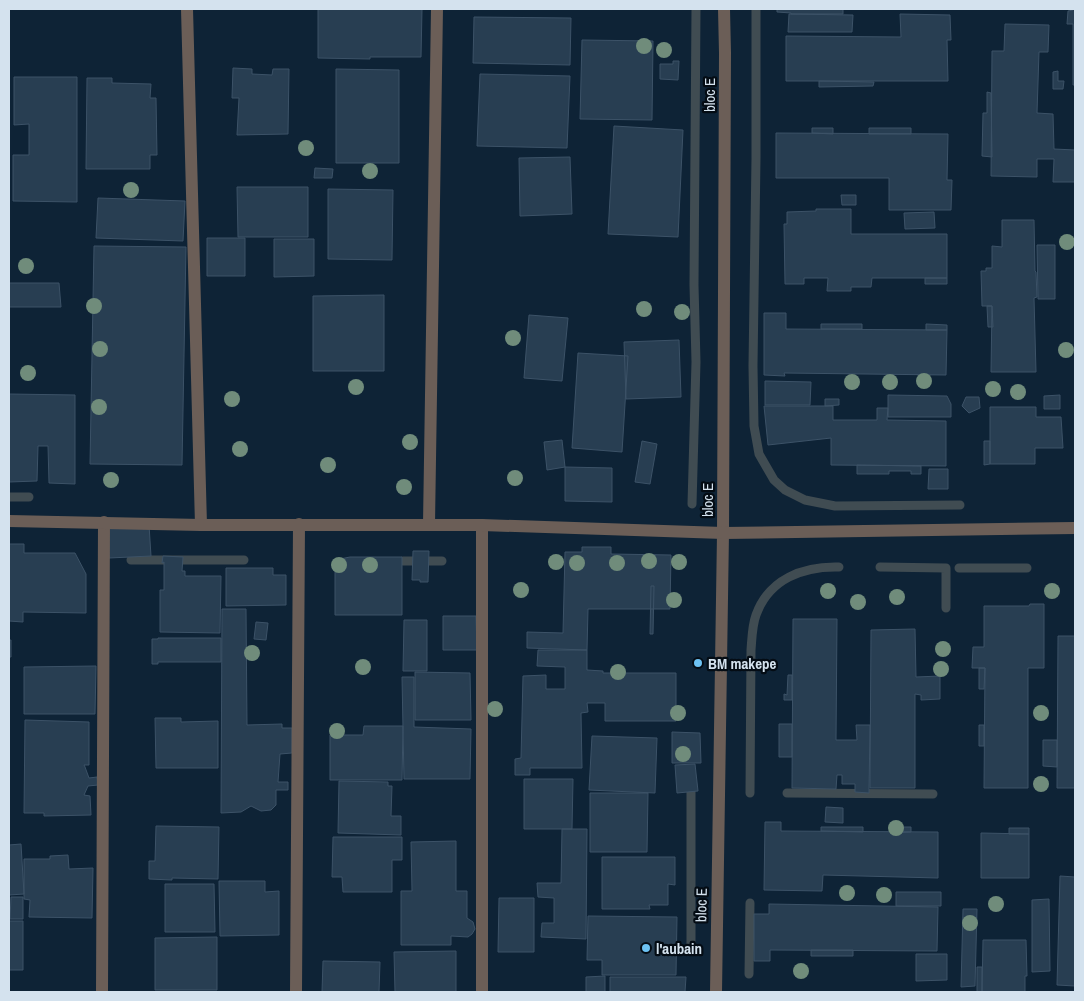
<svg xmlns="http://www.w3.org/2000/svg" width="1084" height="1001" font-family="'Archivo Narrow',sans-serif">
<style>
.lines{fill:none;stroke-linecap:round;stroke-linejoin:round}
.stream{stroke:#404c52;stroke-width:9}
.building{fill:#283e52;stroke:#3c5267}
.minor{stroke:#6b5e57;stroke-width:12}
.tertiary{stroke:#6b5e57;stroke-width:12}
.tree{fill:#708c7b}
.poi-dot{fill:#6dc2f3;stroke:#040c14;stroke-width:2}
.labels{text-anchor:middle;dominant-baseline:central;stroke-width:4.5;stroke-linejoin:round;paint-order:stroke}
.street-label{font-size:15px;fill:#d4e2ee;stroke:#040c14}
.poi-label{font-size:15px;font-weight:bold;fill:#d4e2ee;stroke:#040c14;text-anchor:start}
</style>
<rect width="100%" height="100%" fill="#0e2336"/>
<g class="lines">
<!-- stream -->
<path class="stream" d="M756,9V158L753,366L754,426L759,454L774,480L785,490L805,500L835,506L960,505
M9,497H29
M692,504L696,362L694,285L696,9
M131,560H244
M403,561H442
M880,567L946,568V608
M959,568H1027
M750,793L751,650C752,638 752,626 756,615C769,579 803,566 839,567
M787,793L933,794
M691,947V792
M749,974L750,903"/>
</g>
<!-- building -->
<path class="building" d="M318,9H422L421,57H370V59L318,58Z
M777,9H843V14H791V13L777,12Z
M1073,9H1075V85H1073V24H1067L1068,11L1073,10Z
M789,14L853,15L852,32H788Z
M900,14L950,15L951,40H947L948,81H786V36L901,37Z
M474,17L571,18L570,65L473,63Z
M1005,24L1049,25L1048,52H1039L1037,113L1053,114L1054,149L1075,150V182H1053L1054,159H1037V177L991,176L992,51H1004Z
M582,40L653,41L652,120L580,119Z
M673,61H679L678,80L660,79V64H673Z
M233,68L252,69V74L272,75L273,69H289L288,134L237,135L239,98H232Z
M336,69L399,70V163H336Z
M1058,71V81H1064L1063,89H1053V72Z
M480,74L570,76L567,148L477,146Z
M14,77H77V202L13,201V155H29V124L14,125Z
M87,78H112V83L151,84L150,98H156L157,155H150V169H86Z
M819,81L874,82L873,86L819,87Z
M987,92L991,93L992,157L982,156L983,113H987Z
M614,126L683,130L678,237L608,234Z
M812,128H833V134L812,133Z
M869,128H911V134H869Z
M776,133L948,134L947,180H952L951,210H889V178H776Z
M570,157L572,214L520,216L519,158Z
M315,168L333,169L332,178H314Z
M237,187H308V237H238Z
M328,189L393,190L392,260L328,259Z
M841,195H856V205H842Z
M98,198L185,201L183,241L96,238Z
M816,209H851V234H947V278H872L871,287H851V291H827L828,278H804V284H785L784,224H787V212L816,211Z
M934,212L935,228L905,229L904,213Z
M1002,220H1034L1035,271L1036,272L1037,297L1034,298L1036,372H991L992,306H982L981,271H986V268H992V246L1002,247Z
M207,238H245V276H207Z
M274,239H314V276L274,277Z
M1037,245H1055V299H1038Z
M94,246L186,247L182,465L90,464Z
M925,278H947V284H925Z
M9,283H59L61,307H9Z
M384,295V371H313V296Z
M987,306H992L993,327H988Z
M764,313H786V329L947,330L946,375L784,373L785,376L764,375Z
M529,315L568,318L562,381L524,378Z
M821,324H862V329H821Z
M926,324L947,325V330H926Z
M679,340L681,397L626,399L624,342Z
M578,353L628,356L622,452L572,448Z
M765,381L811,382L810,405H765Z
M9,394L75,395V484L49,483L48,446H38L37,481L9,482Z
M888,395L947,396L951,404V417H888Z
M1060,395V409H1044V396Z
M966,397H979L980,408L969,413L962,406Z
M825,399H839V405L825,406Z
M764,406H833V420H877V408H888L887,420L946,421V466L831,465V438L768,445Z
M990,407H1036V417H1061L1063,448H1035V464H990Z
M562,440L565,467L547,470L544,442Z
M642,441L657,444L650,484L635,482Z
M984,441H990V464L984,465Z
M857,465L921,466V474H911V471H889V474H857Z
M565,467L612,468V502L565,501Z
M929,469H948V489H928Z
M149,525L151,556L109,558L108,527Z
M9,544H24V553H75L86,574V613L23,612V622L9,621Z
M582,547H611V554L671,555L670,609H588L587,650L527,648V632L563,633L565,552H582Z
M413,551H429L428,582H420V580H412Z
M163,556L183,557L182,571H185V576H221L220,633L160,632V590H164V562L162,563Z
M350,557H402V615H335V560Z
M226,568H273V575H286V605L226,606Z
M651,586H654L653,634H650Z
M1030,604H1044V668H1028V788H984L985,668H972L973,647H984V606H1029Z
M222,609H246L247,725L282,724V728H292V753L280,754L278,782H288V790H276V805L271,810L261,811L251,806L241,812L221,813Z
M443,616H476L477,650H443Z
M793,619H837L836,740H857L856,725H870L869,793L855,792V784H842V775H837L836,789L792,788Z
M404,620H427V671H403Z
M256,622L268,623L266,640L254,639Z
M915,629L916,677L940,676V699L921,700V695L915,694V788H870L871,630Z
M1058,636H1075V788H1057Z
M158,638H221V662H158V664H152V639H158Z
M9,640H11V657H9Z
M538,650H587V670L603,671V673H676V721H605V703H587L588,712L581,713L582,768H530V775H515V759L521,758L523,676L546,675V689H565V667L537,666Z
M96,666L95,714H24V667Z
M979,668H985L984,689H979Z
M415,672L470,673L471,720H415Z
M788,675H792V700H784V694L787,695Z
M402,677H414V727L471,729L470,779H404Z
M155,718H181V722L218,721V768H156Z
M25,720L89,722V765H84L85,767L89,778L97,777L98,785L88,786L84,795L90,796L91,815L44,816V813H24Z
M779,724H792V757H779Z
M979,725H984V746H979Z
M364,726H403L402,780H330V735H363Z
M672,732L700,733L701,763H672Z
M592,736L657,738L655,793L589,790Z
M1043,740H1057V767L1043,766Z
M695,764L698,791L677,793L675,765Z
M524,779H573L572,829H524Z
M339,781L388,782V786H392L391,816H401V835L338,833Z
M590,793H648L647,852H590Z
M826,807L843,808V823L825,822Z
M765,822H781V831L938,832V878L823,875L822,891L764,890Z
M156,826L219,827L218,879L172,878V880L149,879V861H155Z
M821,827H863V832L821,831Z
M891,827H911V832L891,833Z
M1009,828H1029V834H1009Z
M562,829H587L586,939L541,937L542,923H554V898L538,897L537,883H561Z
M981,833L1029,834V878H981Z
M333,837H402V860H392V892H343L342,877H332Z
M456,841V891H467V918L473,922L475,929L472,934L468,937L451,936V945H401V891H412L411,842Z
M21,844L24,894L9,895V845Z
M68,855L69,869L93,868L92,918L29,917L30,900L24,899V859H50V856Z
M602,857H675V885L668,884V905H649L650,909H602Z
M1060,876L1075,877V986L1057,985Z
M219,881H265V892L279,891V935L220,936Z
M165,884H214L215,932H165Z
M896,892H941V906H896Z
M11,897H23V919H10Z
M499,898H534V952H498Z
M1049,899L1050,971L1032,972V900Z
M769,904L938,907L937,951L770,950V961H754V914H769Z
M963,909H977L975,986L961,987Z
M588,916L677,917L676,975H602V960H587Z
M9,921H23V970H9Z
M217,937V990H155V938Z
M983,940H1026L1027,976H1025V992H982Z
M811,950H853V956H811Z
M456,951V992H395L394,952Z
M916,954H947V980L916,981Z
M323,961L380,962L379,992H322Z
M977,967H982V992H977Z
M605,976V992H586V977Z
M610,977H686L685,992H610Z"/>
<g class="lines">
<!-- minor -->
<path class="minor" d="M187,9L201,525
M429,524L437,9
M102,992L104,522
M296,992L299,524
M482,992V525
M716,992L723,533L725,53L724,9"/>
<!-- tertiary -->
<path class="tertiary" d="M9,521L201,525H482L723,533L1075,528"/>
</g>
<!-- trees -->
<g class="tree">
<circle cx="644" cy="46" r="8"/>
<circle cx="664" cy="50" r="8"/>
<circle cx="306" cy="148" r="8"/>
<circle cx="370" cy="171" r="8"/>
<circle cx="131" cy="190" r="8"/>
<circle cx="1067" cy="242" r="8"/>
<circle cx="26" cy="266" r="8"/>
<circle cx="94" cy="306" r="8"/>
<circle cx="644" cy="309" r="8"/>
<circle cx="682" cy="312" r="8"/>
<circle cx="513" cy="338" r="8"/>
<circle cx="100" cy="349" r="8"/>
<circle cx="1066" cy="350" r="8"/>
<circle cx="28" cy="373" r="8"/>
<circle cx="924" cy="381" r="8"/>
<circle cx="852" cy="382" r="8"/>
<circle cx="890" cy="382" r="8"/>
<circle cx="356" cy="387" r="8"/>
<circle cx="993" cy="389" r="8"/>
<circle cx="1018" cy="392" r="8"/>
<circle cx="232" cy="399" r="8"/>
<circle cx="99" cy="407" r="8"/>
<circle cx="410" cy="442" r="8"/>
<circle cx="240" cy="449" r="8"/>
<circle cx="328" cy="465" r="8"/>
<circle cx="515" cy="478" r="8"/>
<circle cx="111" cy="480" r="8"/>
<circle cx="404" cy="487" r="8"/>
<circle cx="649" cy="561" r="8"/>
<circle cx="556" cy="562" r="8"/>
<circle cx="679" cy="562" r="8"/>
<circle cx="577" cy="563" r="8"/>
<circle cx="617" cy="563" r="8"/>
<circle cx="339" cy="565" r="8"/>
<circle cx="370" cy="565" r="8"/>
<circle cx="521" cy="590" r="8"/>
<circle cx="828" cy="591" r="8"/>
<circle cx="1052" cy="591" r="8"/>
<circle cx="897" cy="597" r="8"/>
<circle cx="674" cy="600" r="8"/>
<circle cx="858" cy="602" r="8"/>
<circle cx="943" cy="649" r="8"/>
<circle cx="252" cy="653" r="8"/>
<circle cx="363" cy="667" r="8"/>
<circle cx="941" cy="669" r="8"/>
<circle cx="618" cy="672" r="8"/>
<circle cx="495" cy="709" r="8"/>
<circle cx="678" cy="713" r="8"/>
<circle cx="1041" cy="713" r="8"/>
<circle cx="337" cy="731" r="8"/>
<circle cx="683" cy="754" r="8"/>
<circle cx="1041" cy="784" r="8"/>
<circle cx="896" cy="828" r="8"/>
<circle cx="847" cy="893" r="8"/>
<circle cx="884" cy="895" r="8"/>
<circle cx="996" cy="904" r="8"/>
<circle cx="970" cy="923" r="8"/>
<circle cx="801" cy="971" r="8"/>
</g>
<!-- markers -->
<g class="poi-dot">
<circle cx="698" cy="663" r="5"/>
<circle cx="646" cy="948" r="5"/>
</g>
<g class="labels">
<!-- street labels -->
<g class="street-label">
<text transform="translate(709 95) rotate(-90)">bloc E</text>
<text transform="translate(707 500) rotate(-90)">bloc E</text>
<text transform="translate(701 905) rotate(-89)">bloc E</text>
</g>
<!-- poi labels -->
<g class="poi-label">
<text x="708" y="663">BM makepe</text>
<text x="656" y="948">l'aubain</text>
</g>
</g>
<!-- border -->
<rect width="1084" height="1001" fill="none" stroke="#d4e2ee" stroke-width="20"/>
</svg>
